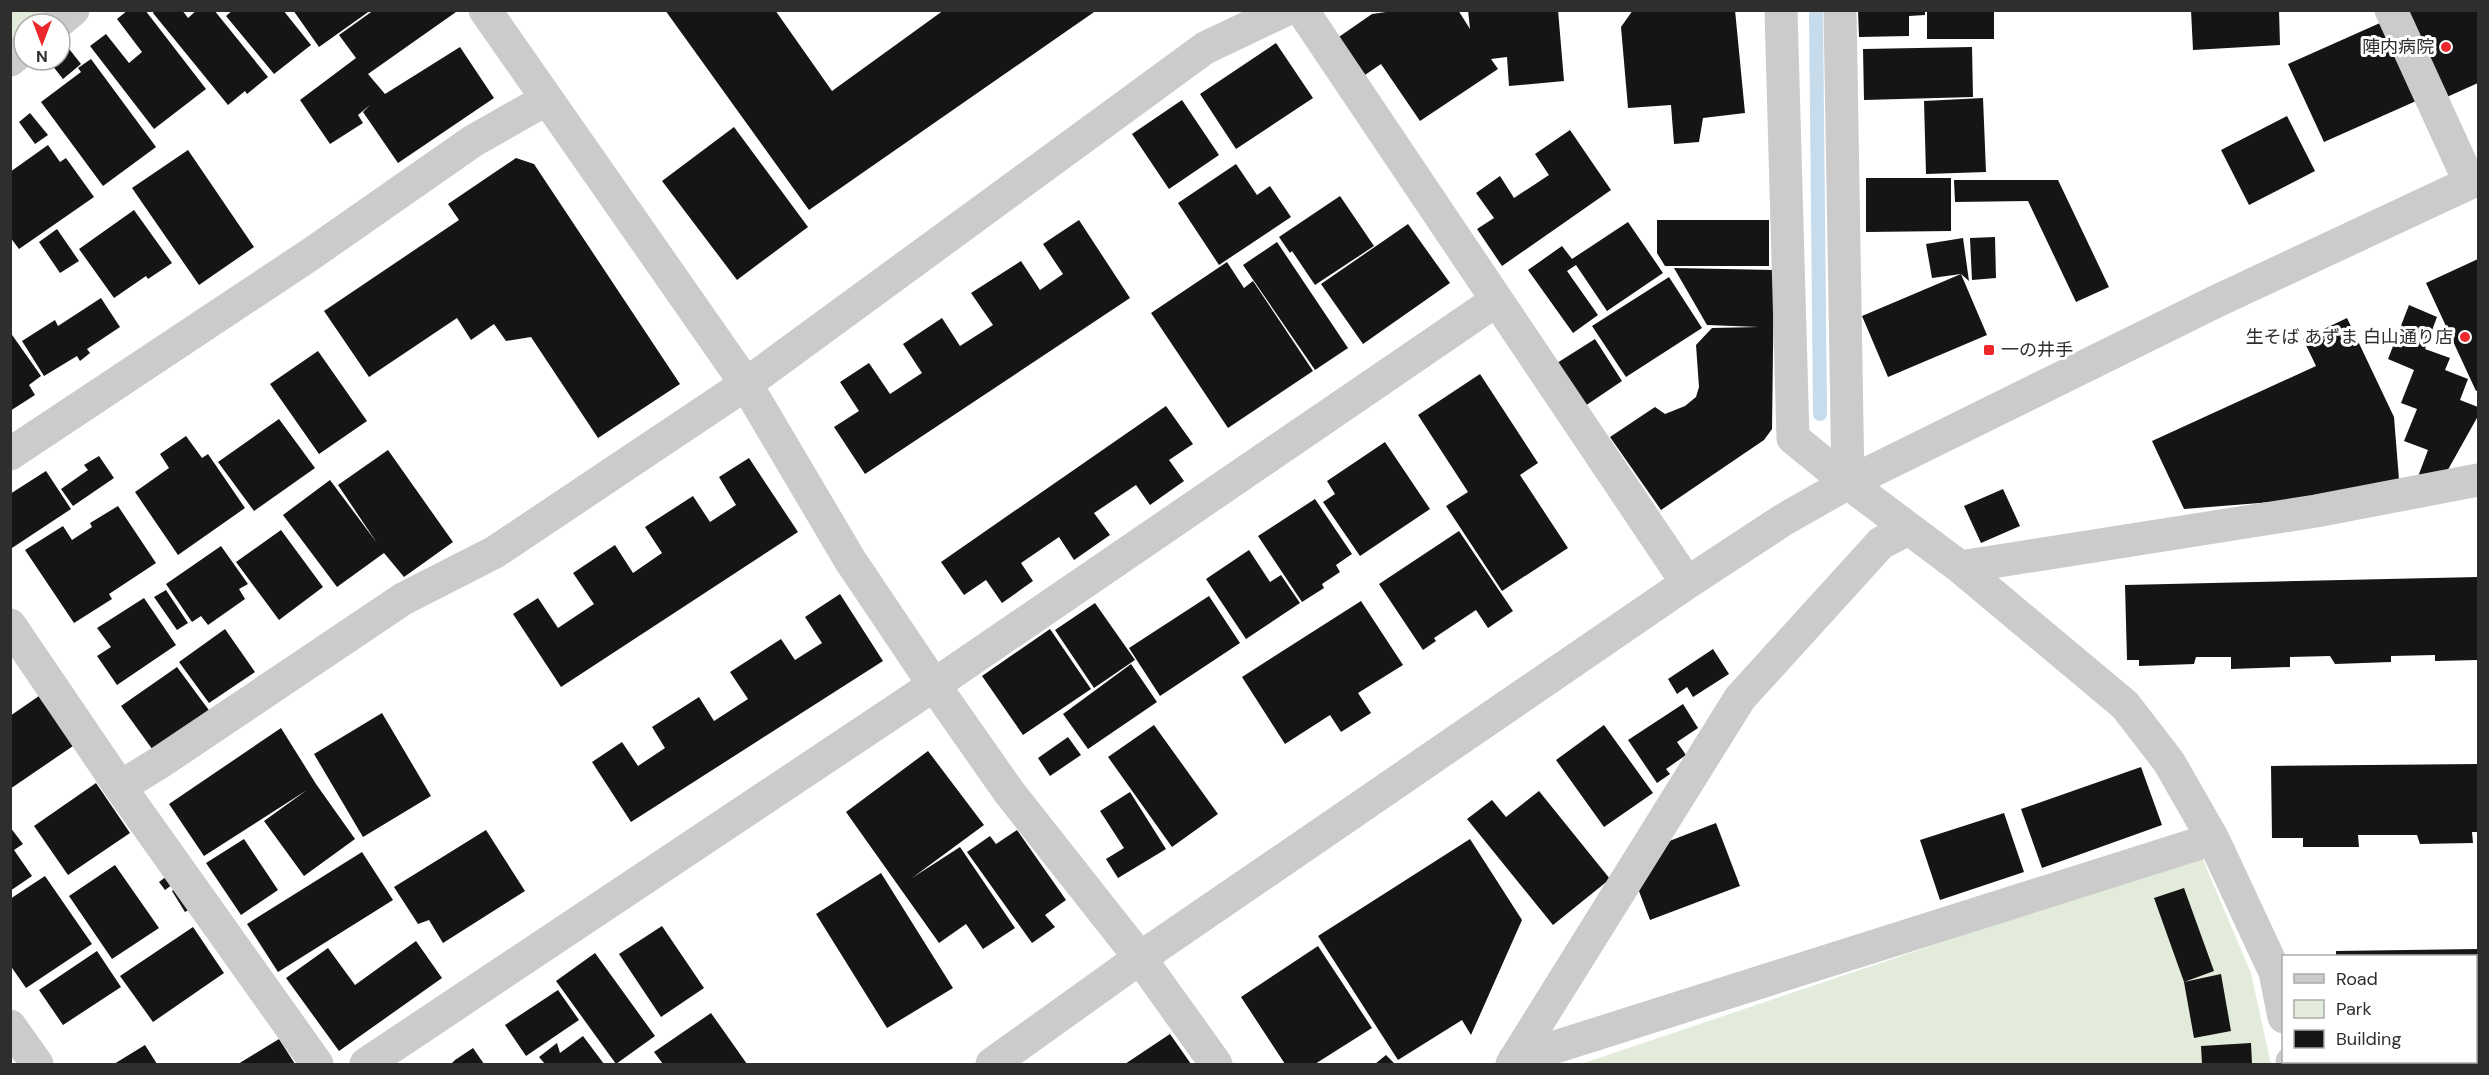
<svg xmlns="http://www.w3.org/2000/svg" width="2489" height="1075" font-family="'DM Sans','Noto Sans JP',sans-serif">
<style>
.green{fill:#e3ecda}
.lines{fill:none;stroke-linecap:round;stroke-linejoin:round}
.stream{stroke:#c6dced;stroke-width:14}
.building{fill:#151515}
.minor{stroke:#cbcbcb;stroke-width:33}
.poi-dot{fill:#ec282d;stroke:#fff;stroke-width:2}
.labels{text-anchor:middle;dominant-baseline:central;stroke-width:6;stroke-linejoin:round;paint-order:stroke}
.poi-label{font-size:18px;fill:#2e2e2e;stroke:#fff;text-anchor:end}
</style>
<rect width="100%" height="100%" fill="#fff"/>
<!-- green -->
<path class="green" d="M11,11H54L37,24H24V34L11,44Z
M2201,855L2251,973L2271,1064H1581Z"/>
<g class="lines">
<!-- stream -->
<path class="stream" d="M1816,10L1820,414"/>
</g>
<!-- building -->
<path class="building" d="M128,10H145L206,89L154,129L90,46L106,34L129,63L142,52L117,19Z
M155,10H182L188,18L197,10H214L268,77L247,94L245,91L228,105L153,13Z
M233,10H283L311,45L274,74L226,16Z
M293,10H371L319,47Z
M374,10L456,12L368,74L385,94L460,47L494,98L398,163L363,112L370,105L358,115L363,123L330,144L300,100L356,58L339,35Z
M665,10H775L832,91L944,10H1097L809,210Z
M1400,10H1458L1470,29L1468,10H1558L1564,81L1509,86L1507,57L1491,59L1498,69L1420,121L1381,64L1359,79L1333,41L1372,14Z
M1633,10H1735L1745,113L1703,118L1699,142L1674,144L1671,105L1628,108L1621,27Z
M1858,10H1925V15L1909,16V36L1859,37Z
M1927,10H1994V39H1927Z
M2191,10H2279L2280,45L2193,50Z
M2397,10H2478V83L2438,101Z
M2380,23L2416,101L2324,142L2288,64Z
M1276,43L1313,98L1236,149L1200,94Z
M66,45L81,64L63,79L48,60H60V49Z
M1972,47L1973,97L1864,100L1863,49Z
M91,59L156,147L103,186L41,102L81,72L78,68Z
M1983,98L1986,172L1926,174L1924,101Z
M1182,100L1219,155L1169,189L1132,134Z
M30,113L48,135L35,144L19,122Z
M2287,116L2315,171L2249,205L2221,150Z
M734,127L808,227L737,280L662,181Z
M1570,130L1611,190L1502,266L1477,229L1494,218L1476,193L1500,176L1514,198L1549,175L1535,154Z
M48,145L60,162L66,158L94,197L19,249L10,237V172Z
M188,150L254,247L199,285L132,188Z
M516,158L534,164L680,384L598,438L531,337L506,341L494,324L471,340L457,318L369,377L324,311L459,220L448,204Z
M1236,164L1257,195L1270,186L1291,217L1219,265L1178,203Z
M1866,178H1951V231L1866,232Z
M1954,180H2058L2109,287L2076,302L2028,201L1955,202Z
M1340,196L1374,246L1315,285L1292,251L1290,253L1279,237Z
M134,210L172,263L148,279L146,276L114,298L79,249Z
M1079,220L1130,298L865,474L834,427L859,411L840,382L869,363L890,394L922,373L903,344L942,318L960,346L993,325L971,293L1021,261L1040,290L1063,274L1043,244Z
M1657,220H1769V266H1665L1657,253Z
M1628,222L1663,273L1607,311L1576,265L1567,271L1598,315L1573,333L1528,270L1562,246L1572,259Z
M1408,224L1450,283L1363,344L1321,284Z
M57,229L79,261L60,273L39,242Z
M1995,237L1996,278L1972,280L1970,238Z
M1963,238L1969,281L1961,274L1932,278L1926,244Z
M1277,242L1348,348L1315,370L1243,265Z
M2478,259V390L2476,391L2426,283Z
M1227,262L1244,288L1253,281L1313,371L1228,428L1151,313Z
M1674,268L1774,270L1772,429L1764,440L1661,510L1610,437L1655,407L1665,414L1685,406L1696,397L1699,387L1696,345L1712,328L1759,327L1707,325Z
M1961,274L1987,335L1888,377L1862,316Z
M1669,277L1702,328L1626,377L1592,326Z
M101,298L120,327L87,349L90,353L80,361L77,356L44,376L22,341L55,320L58,326Z
M2409,305L2437,317L2425,349L2450,358L2445,370L2468,379L2460,400L2478,407V416L2445,475L2416,482L2428,450L2404,441L2417,409L2401,403L2414,370L2388,359Z
M2347,318L2394,417L2400,492L2184,509L2152,441L2316,366L2303,339Z
M10,332L41,376L29,385L35,395L10,411Z
M1595,339L1622,381L1585,406L1557,363Z
M318,351L367,421L319,454L270,384Z
M1480,374L1538,463L1520,475L1568,548L1502,591L1446,506L1468,492L1418,415Z
M1166,406L1193,444L1169,460L1184,481L1150,505L1136,485L1094,513L1110,535L1074,560L1059,537L1021,563L1033,581L1002,603L986,580L964,595L941,562Z
M279,419L315,468L254,511L218,462Z
M186,436L202,458L208,454L245,508L178,555L135,492L169,468L160,454Z
M1385,442L1430,509L1360,556L1323,502L1335,494L1327,481Z
M388,450L453,542L404,577L384,553L337,587L283,515L330,480L377,543L338,485Z
M99,456L114,478L73,506L61,489L88,470L84,465Z
M749,458L798,532L561,687L513,614L538,598L558,628L594,604L573,573L615,545L633,573L662,553L645,527L693,496L710,522L736,505L719,477Z
M46,471L71,509L12,548L10,494Z
M2003,489L2020,526L1981,543L1964,506Z
M1315,499L1352,554L1336,565L1340,572L1322,584L1324,588L1302,602L1258,536Z
M118,506L156,563L109,594L112,599L74,623L25,550L63,526L72,540L92,527L90,523Z
M281,530L323,587L279,620L236,562Z
M1459,531L1513,611L1488,628L1476,610L1434,638L1436,641L1423,650L1379,584Z
M221,546L248,584L239,589L245,599L208,625L201,616L192,622L166,584Z
M1249,550L1270,582L1281,575L1300,603L1246,639L1206,579Z
M2478,577V660L2435,661V655L2391,656V662L2335,664L2330,656L2290,657V667L2231,669V657H2196L2194,664L2139,666V660H2127L2125,585Z
M166,590L188,623L177,630L154,597Z
M840,594L883,661L631,822L592,762L622,742L638,766L665,748L652,727L699,697L714,721L748,699L730,672L781,639L795,660L822,643L805,617Z
M1209,596L1240,643L1160,696L1129,648Z
M144,598L176,645L117,685L97,656L111,647L97,628Z
M1361,601L1403,665L1358,693L1371,713L1341,732L1330,715L1285,744L1242,677Z
M1095,603L1135,660L1094,688L1055,630Z
M225,629L255,672L209,703L179,662Z
M1050,629L1091,689L1023,735L982,676Z
M1713,649L1729,674L1693,697L1687,687L1677,694L1668,679Z
M1131,664L1157,702L1088,749L1063,714Z
M177,667L211,713L155,753L121,706Z
M39,696L73,746L10,789V716Z
M1683,704L1698,728L1677,742L1686,755L1666,769L1670,774L1657,783L1628,740Z
M382,713L431,796L363,837L314,754Z
M1154,725L1218,814L1172,847L1108,757Z
M1604,725L1653,793L1604,827L1556,760Z
M281,728L316,784L355,839L304,876L264,821L307,790L204,856L169,804Z
M1068,737L1081,755L1050,776L1038,758Z
M928,751L984,825L912,878L960,847L1015,928L983,949L966,924L939,943L846,812Z
M2478,764V832H2472L2473,843L2420,844L2417,835H2358L2359,847H2303V838H2272L2271,766Z
M2141,767L2162,825L2042,868L2021,809Z
M96,783L130,833L68,875L34,826Z
M1539,791L1610,879L1553,925L1467,819L1492,800L1506,817Z
M1130,792L1166,849L1118,878L1106,859L1124,848L1100,811Z
M2004,813L2024,872L1940,900L1920,840Z
M1716,823L1740,886L1650,920L1637,886L1659,845Z
M10,827L23,844L14,850L32,876L10,891Z
M486,830L525,891L443,943L429,920L418,924L394,887Z
M1017,830L1066,900L1045,915L1055,927L1032,943L967,852L990,836L996,844Z
M244,839L278,890L241,915L206,863Z
M1470,839L1522,920L1471,1035L1462,1020L1398,1060L1318,936Z
M362,852L393,900L278,972L247,924Z
M115,865L159,928L112,959L69,896Z
M881,873L953,988L887,1028L816,914Z
M45,876L92,944L26,988L10,965V899Z
M167,876L180,879L165,890L159,882Z
M184,883L197,905L185,912L172,891Z
M2184,888L2214,971L2184,982L2154,898Z
M662,926L704,988L661,1017L619,954Z
M193,927L224,973L153,1022L120,976Z
M416,941L442,978L339,1051L286,978L328,948L355,985Z
M1318,946L1372,1028L1315,1064H1285L1241,997Z
M2478,949V1029H2476V956H2336V951Z
M97,951L121,987L63,1025L39,990Z
M595,953L655,1036L616,1064L556,981Z
M2221,974L2231,1031L2194,1038L2184,982Z
M558,990L579,1020L526,1056L505,1025Z
M711,1013L747,1064H663L654,1052Z
M1170,1034L1191,1064H1125Z
M583,1036L604,1064H545L539,1057L557,1043L560,1053Z
M279,1039L295,1064H238Z
M2251,1043L2252,1064H2202L2201,1046Z
M145,1045L157,1064H114Z
M473,1048L484,1064H451L455,1060Z
M1386,1055L1395,1064H1375Z"/>
<g class="lines">
<!-- minor -->
<path class="minor" d="M485,10L746,384L850,560L934,685L1009,792L1140,958L1216,1064
M1302,10L1687,583
M1781,10L1793,438L1848,483L1960,567L2125,705L2169,762L2213,839L2275,972L2284,1017
M1840,10L1848,483
M2391,10L2470,183
M56,24L73,10
M10,60L24,49
M10,454L311,254L473,141L547,99
M1960,567L2316,511L2478,480
M10,625L120,787L317,1064
M120,787L159,763L403,599L495,552L746,384L1205,48L1285,10
M10,1026L37,1064
M2476,1053H2478
M1514,1060L2213,839
M2292,1062L2293,1064
M366,1064L934,685L1497,300
M992,1064L1140,958L1687,583L1783,520L1848,483L2219,300L2478,179
M1512,1064L1740,698L1881,543L1908,529"/>
</g>
<!-- markers -->
<g class="poi-dot">
<circle cx="2446" cy="47" r="6"/>
<circle cx="2465" cy="337" r="6"/>
<rect x="1983" y="344" width="12" height="12" rx="3"/>
</g>
<g class="labels">
<!-- poi labels -->
<g class="poi-label">
<text x="2434" y="47">陣内病院</text>
<text x="2453" y="337">生そば あずま 白山通り店</text>
<text x="2001" y="350" text-anchor="start">一の井手</text>
</g>
</g>
<!-- border -->
<rect width="2489" height="1075" fill="none" stroke="#2e2e2e" stroke-width="24"/>
<!-- legend -->
<rect x="2282" y="955" width="195" height="108" fill="#ffffff" stroke="#ababab" stroke-width="1.5"/>
<rect x="2294" y="974" width="30" height="9" fill="#cbcbcb" stroke="#ababab" stroke-width="1.5"/>
<text x="2336" y="985" font-size="18" fill="#2e2e2e">Road</text>
<rect x="2294" y="1000" width="30" height="18" fill="#e3ecda" stroke="#ababab" stroke-width="1.5"/>
<text x="2336" y="1015" font-size="18" fill="#2e2e2e">Park</text>
<rect x="2294" y="1030" width="30" height="18" fill="#151515" stroke="#ababab" stroke-width="1.5"/>
<text x="2336" y="1045" font-size="18" fill="#2e2e2e">Building</text>
<!-- north arrow -->
<g transform="translate(42 42) rotate(180)"><circle r="28" fill="#ffffff" stroke="#ababab" stroke-width="1.5"/>
<path d="M0-4.5L10 22L0 15L-10 22Z" fill="#ec282d"/>
<text y="-9" font-size="16" font-weight="bold" text-anchor="middle" fill="#2e2e2e">N</text>
</g>
</svg>
